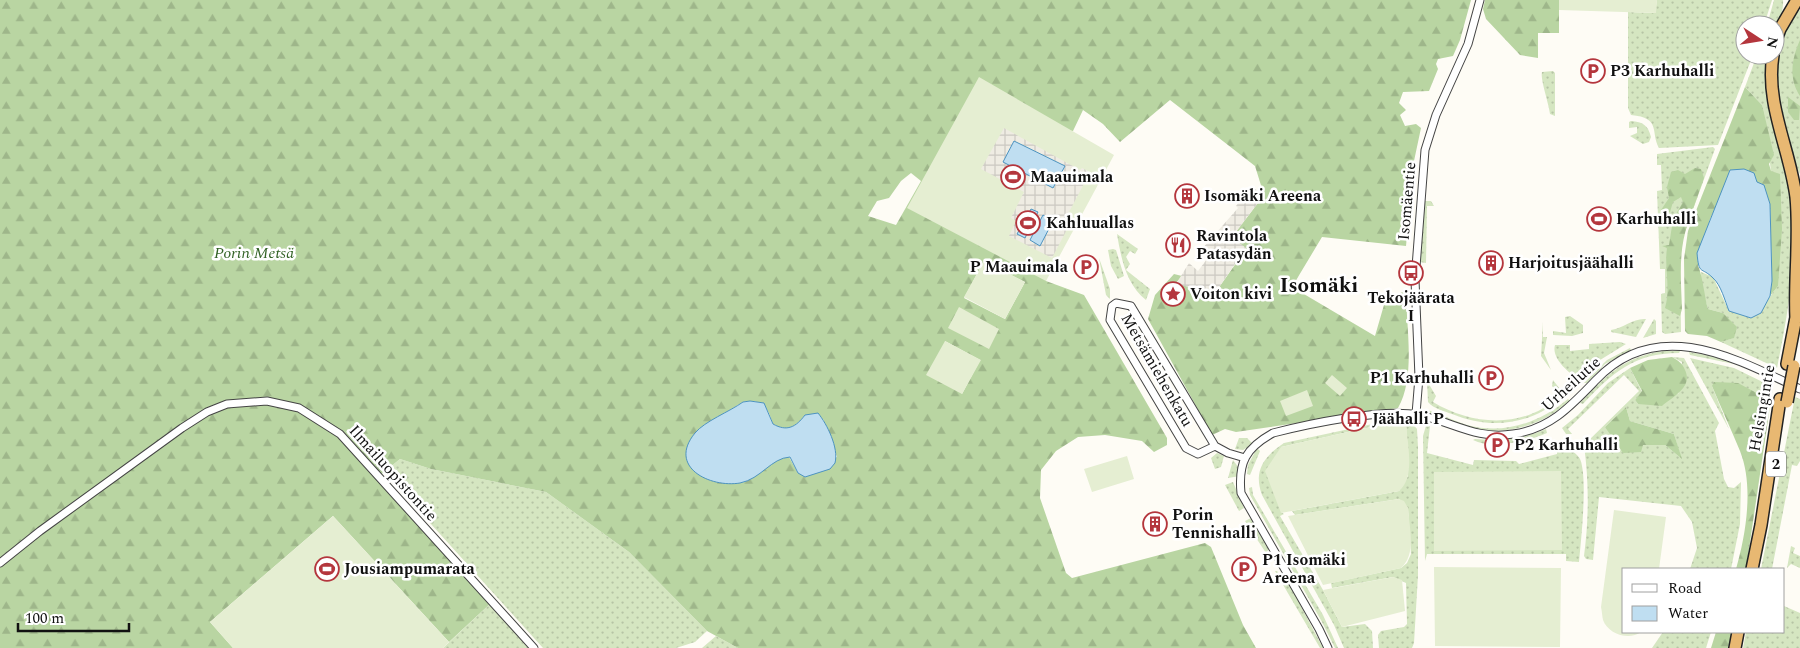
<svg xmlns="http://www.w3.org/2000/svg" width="1800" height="648" font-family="Spectral,serif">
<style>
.grass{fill:url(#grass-dots);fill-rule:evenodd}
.forest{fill:url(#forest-firs);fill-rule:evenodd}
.pitch{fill:#e5eed2}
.plaza{fill:url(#plaza-grid);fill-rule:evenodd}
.water{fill:#bfdef1;stroke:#4d93c0}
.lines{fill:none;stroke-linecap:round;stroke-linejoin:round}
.minor-casing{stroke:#444;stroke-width:9}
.trunk-casing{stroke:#222;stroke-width:14}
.minor{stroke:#fff;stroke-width:7}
.trunk{stroke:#e8b872;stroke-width:11}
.trunk-bridge-casing{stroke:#222;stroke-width:14;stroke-linecap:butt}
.trunk-bridge{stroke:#e8b872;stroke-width:11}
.labels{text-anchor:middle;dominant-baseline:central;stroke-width:5;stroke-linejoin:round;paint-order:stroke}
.shield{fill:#fff;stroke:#585858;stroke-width:1}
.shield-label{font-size:15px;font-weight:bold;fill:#111}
.poi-label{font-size:16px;font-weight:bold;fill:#111;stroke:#fff;text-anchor:start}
.street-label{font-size:16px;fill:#111;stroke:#fff}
.park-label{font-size:16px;font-style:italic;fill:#336326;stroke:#fff}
.district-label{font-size:21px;font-weight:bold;fill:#111;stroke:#fff}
</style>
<defs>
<pattern id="grass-dots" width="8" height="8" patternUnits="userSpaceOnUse" patternTransform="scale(1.25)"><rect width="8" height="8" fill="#d5e6c1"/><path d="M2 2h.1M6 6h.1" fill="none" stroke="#b6c4a5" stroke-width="1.8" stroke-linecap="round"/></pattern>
<pattern id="forest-firs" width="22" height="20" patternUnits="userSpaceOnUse" patternTransform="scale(1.25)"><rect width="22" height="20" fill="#b9d5a2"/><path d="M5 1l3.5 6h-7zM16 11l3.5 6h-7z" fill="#9eb68a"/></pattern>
<pattern id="plaza-grid" width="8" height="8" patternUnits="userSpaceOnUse" patternTransform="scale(1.25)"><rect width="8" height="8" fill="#efece3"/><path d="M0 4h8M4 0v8" fill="none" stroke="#ccc9c2"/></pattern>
</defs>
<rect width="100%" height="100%" fill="#fefcf5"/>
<!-- grass -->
<path class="grass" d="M1657,0H1772L1764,25H1745V55H1753L1718,145L1659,148C1650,132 1662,118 1631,115L1628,108V12L1655,13Z
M1774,0H1783C1784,11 1779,19 1775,29V25H1767Z
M1800,10V174C1778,133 1765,71 1787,28C1790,21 1793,14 1800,10Z
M1757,55H1767C1761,106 1787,151 1792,201C1798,258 1788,313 1777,368L1721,342L1733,338L1723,313L1708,309L1701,285V272L1713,277L1729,311L1751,318C1765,311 1768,297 1778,286L1771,171L1762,105L1745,87Z
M1553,71L1555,73V116L1550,114C1549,104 1540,79 1542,72Z
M1631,121C1643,122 1648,125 1651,137L1649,142L1643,144L1630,136L1637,133V127L1629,128V122Z
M1713,147L1715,149L1683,237L1680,258L1681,332L1665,334L1662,332L1661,294L1665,293V269H1660L1657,191L1662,190L1661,165H1657V154Z
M1425,201H1431L1434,206H1427L1426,263L1420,262Z
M1117,234L1138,249L1135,254L1130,251L1126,257L1130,264L1126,270L1150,289L1146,300C1126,284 1121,258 1117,234Z
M1113,249L1116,250L1124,276L1118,279L1111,266L1108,250Z
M1099,258L1110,289V299L1106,295Z
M1570,316L1583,325V333L1572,336L1553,335V331L1566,333L1565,317Z
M1646,319L1636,337L1611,332V330C1624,328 1633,318 1646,319Z
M1654,319L1656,321V334L1643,338Z
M1543,322V337H1547L1544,353L1551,370L1541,356Z
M1620,342L1626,344L1592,365L1578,380C1569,372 1551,359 1555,345H1570V351L1589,349V344Z
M1630,348L1631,350L1605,364L1587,383H1584L1607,360Z
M1663,351H1680L1679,353C1634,353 1612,373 1583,404L1580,403C1606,375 1624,357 1663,351Z
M1689,352L1713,356L1734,364L1690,355Z
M1672,357L1684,358L1719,423L1715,431L1724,479L1728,487L1734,488L1741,482L1740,524L1731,569H1690L1697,548L1692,522L1681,506L1599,497L1593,560L1586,559L1584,556C1589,519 1589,482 1584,445L1639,391L1624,375L1568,429L1572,434H1566L1562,428L1578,415L1608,383L1630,368L1642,392L1635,400L1638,404L1674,396L1679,393L1682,362ZM1626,407L1630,421L1674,434L1681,458L1665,445H1643L1605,427Z
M1690,358L1734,368L1773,387L1768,420L1763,397L1712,386L1729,429Z
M1553,380L1563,393V397C1531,425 1491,430 1452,414C1444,411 1434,409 1428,402L1427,381L1436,396L1433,402C1473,426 1524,429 1560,396L1552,386Z
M1795,397L1800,399V461L1797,466L1792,465L1772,569H1761Z
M1568,399L1570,401C1525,439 1478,438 1428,412V410C1441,414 1454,421 1467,425C1504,435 1539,423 1568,399Z
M1391,420L1388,423L1281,447V512L1284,514L1280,516L1323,590L1342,627L1365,624L1372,631L1373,648H1344L1334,625L1262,495C1253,471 1264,456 1284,443Z
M1427,422L1430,426L1427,453L1473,465L1474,460L1516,461L1519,464L1557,454V451L1569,447C1572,451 1578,455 1580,459C1588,477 1581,541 1579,562L1566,561V554H1427L1425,561L1423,436Z
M1406,423H1412L1417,429L1418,447V575L1414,643L1412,648H1379L1378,635L1381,631L1404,627L1407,624L1406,583L1393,577L1332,588L1331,583L1401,568L1407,563L1411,554L1408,508L1399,499L1295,515L1292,511L1399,491L1408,476Z
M1546,429L1547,433C1529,441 1492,450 1473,440L1475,439C1501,441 1522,439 1546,429Z
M1239,438H1247L1253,444L1243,450L1235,449Z
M1257,448L1260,451L1250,475L1247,474L1248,465Z
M1217,453L1224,456L1221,467L1215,469L1211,458Z
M400,459L431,469L546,492L629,552L707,631L695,642L676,648H543L384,472Z
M1233,460L1239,468L1240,476L1228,478Z
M1233,482L1244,508L1239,511L1225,485Z
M1252,487L1253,495L1323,615L1338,648H1335L1322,622L1250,495L1249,488Z
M1251,518L1269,549L1266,553L1245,521Z
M1791,546L1795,548L1793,553L1800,556V568L1791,564L1787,568Z
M1275,571H1277L1284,580H1287L1323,648H1320Z
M492,602L533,648H443Z
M1784,606L1800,613V648H1743L1746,632H1784Z
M1663,632H1711L1706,648H1652Z
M716,636L738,648H702Z"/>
<!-- forest -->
<path class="forest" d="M0,0H1471L1460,40L1453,56L1438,59L1436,64L1438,69L1429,91L1403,92L1399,103L1406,110L1400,115L1405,126L1416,124L1421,128L1414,161L1406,246L1322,237L1292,287L1375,336L1386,298L1406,291C1406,326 1416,377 1398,408L1236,432L1225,429L1212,435L1148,319L1155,295L1174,274L1182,276L1176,283L1215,293L1246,249L1232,237L1264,195L1255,166L1170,100L1120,142L1103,124L1083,110L1073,131L1059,130L1046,281L1084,295L1167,438V445L1154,452L1142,441L1105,435L1078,437L1056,451L1041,470L1040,498L1066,573L1072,578L1205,543L1211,547L1243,625L1256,648H738L707,631L629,552L546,492L431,469L400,459L379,476L492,602L449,642L333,516L210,622L233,648H0ZM911,173L921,181L896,225L868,216L877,201L889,198L901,181ZM984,261L1025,282L1005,319L964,298ZM945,341L980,360L962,394ZM750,401C766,402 768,410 773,424C787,432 796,427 805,415L823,419L837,457L798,473L789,457L779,458L774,462L705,425L743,402Z
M1485,0H1559V33H1538V58L1520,55L1486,19L1483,9Z
M1800,40V96C1788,78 1792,58 1800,40Z
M1745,87L1762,105L1774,155L1769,164L1771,171L1780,174L1782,229L1778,286L1770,296L1772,281L1770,204L1730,170L1722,195L1710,219L1698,266C1702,273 1705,299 1708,309L1723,313L1737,327L1734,338L1721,342L1707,336L1688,334L1685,331L1684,259L1688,231Z
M1788,97L1800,106L1799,120H1794L1788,112Z
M1695,168L1701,169L1704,178L1693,209L1684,211L1681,214H1676L1683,202L1681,197L1673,202L1670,212L1664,213L1661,210L1669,198L1667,187L1671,172L1678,170L1685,174Z
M1682,218L1688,223C1678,251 1681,280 1682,309L1680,316L1665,308C1671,288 1664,269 1667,248L1662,246L1669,245L1672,226Z
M1672,357C1679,361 1682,363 1685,370C1693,387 1674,396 1662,406L1638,404L1635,400L1642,391L1630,368L1648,360Z
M1714,382L1738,383L1764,397L1768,420L1746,569H1736C1746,534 1754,486 1740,451C1731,429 1721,408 1712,386Z
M1626,407L1630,421L1674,434L1682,459L1665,445H1643L1641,452L1623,453L1605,427Z
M1716,632H1732L1728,648H1711Z"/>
<!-- pitch -->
<path class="pitch" d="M1559,0H1657L1656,13L1559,10Z
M979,77L1114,155L1046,281L907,208Z
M984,261L1025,282L1005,319L964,297Z
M959,307L999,329L989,349L948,328Z
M945,341L981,360L962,394L926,375Z
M1332,375L1347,388L1340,396L1325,383Z
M1307,390L1313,406L1286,416L1280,401Z
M1388,423H1406C1407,443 1416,477 1399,491L1281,513L1265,471L1281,447Z
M1127,456L1134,479L1092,492L1084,469Z
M1561,471L1562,550L1434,551V472Z
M1399,499L1404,501L1408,508C1409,527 1417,554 1401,568L1323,585L1288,516Z
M1614,510L1666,517L1659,569H1624V632H1641C1629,641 1608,634 1603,620C1602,616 1602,611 1601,607Z
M333,516L449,642L443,648H233L210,622Z
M1434,567L1561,568L1560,647L1435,646Z
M1393,577L1402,580L1405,611L1342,627L1323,590Z"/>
<!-- plaza -->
<path class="plaza" d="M1004,128L1080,170L1082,168L1096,175L1094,179L1088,176L1068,214L1073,218L1052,258L1009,236L1016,221L1011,218L1024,192L981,169ZM1015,141L1065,166L1053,188L1004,161Z
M1251,186L1264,195L1232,237L1246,248L1215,293L1176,284L1189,263L1198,271L1210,255L1202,249L1238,208L1236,206Z"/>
<!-- water -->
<path class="water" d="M1014,141L1065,166L1053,188L1003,162Z
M1744,169L1754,173L1757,182L1764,185L1770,204L1772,281L1770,296L1761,313L1751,318L1729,311C1725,301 1721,285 1713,278C1701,266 1699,276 1697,253L1730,170Z
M1031,209L1038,212L1025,238L1017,234Z
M1043,215L1053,221L1040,246L1030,240Z
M750,401L764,403L773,424C787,432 796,427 805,415L818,413C827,424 839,448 835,463L830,469L805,477L798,473L790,457C771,458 761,479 740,483C710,488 667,467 695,433C705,421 729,412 743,402Z"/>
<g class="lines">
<!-- minor casing -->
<g class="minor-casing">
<path id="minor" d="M1416,414L1419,377L1415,280L1425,150L1436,115L1468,44L1480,0
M1215,446L1198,454L1186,448L1110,320L1112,306L1116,303L1131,306L1215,446L1228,453L1245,458
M0,563L40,531L182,428L207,412L227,404L267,401L299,408L340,434L534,648
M1328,648L1319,629L1241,493C1238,462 1246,448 1273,433C1308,424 1383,408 1418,415C1452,421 1475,440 1513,434C1550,429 1571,406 1596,380C1657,315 1735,358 1800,389"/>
</g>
<!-- trunk casing -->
<g class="trunk-casing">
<path id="trunk" d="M1775,43L1780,29L1797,0
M1773,55C1765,104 1790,149 1796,197C1800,239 1794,278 1796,319
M1787,364L1797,312
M1752,569L1761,525L1780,399
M1735,648L1738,632"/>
</g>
<!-- minor -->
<use href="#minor" class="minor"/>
<!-- trunk -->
<use href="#trunk" class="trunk"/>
<!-- trunk-bridge casing -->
<g class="trunk-bridge-casing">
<path id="trunk-bridge" d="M1787,402L1794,366"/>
</g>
<!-- trunk-bridge -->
<use href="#trunk-bridge" class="trunk-bridge"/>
</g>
<!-- icons -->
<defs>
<g id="parking-ring" transform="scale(1.25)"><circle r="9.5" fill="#fff" stroke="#b4363d" stroke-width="1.5"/><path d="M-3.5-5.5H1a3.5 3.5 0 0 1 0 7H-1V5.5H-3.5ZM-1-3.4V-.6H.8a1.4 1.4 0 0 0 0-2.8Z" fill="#b4363d"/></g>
<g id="stadium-ring" transform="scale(1.25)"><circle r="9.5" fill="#fff" stroke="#b4363d" stroke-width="1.5"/><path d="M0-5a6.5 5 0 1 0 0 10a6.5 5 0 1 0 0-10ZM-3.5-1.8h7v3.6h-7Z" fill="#b4363d"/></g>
<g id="building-ring" transform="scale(1.25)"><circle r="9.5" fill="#fff" stroke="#b4363d" stroke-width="1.5"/><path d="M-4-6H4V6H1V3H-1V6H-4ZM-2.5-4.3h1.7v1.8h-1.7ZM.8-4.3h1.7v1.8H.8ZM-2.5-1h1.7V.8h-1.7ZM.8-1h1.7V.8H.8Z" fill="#b4363d"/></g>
<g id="restaurant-ring" transform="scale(1.25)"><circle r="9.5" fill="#fff" stroke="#b4363d" stroke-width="1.5"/><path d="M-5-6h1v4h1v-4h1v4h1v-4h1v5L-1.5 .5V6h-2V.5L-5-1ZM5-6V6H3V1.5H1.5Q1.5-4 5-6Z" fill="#b4363d"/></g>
<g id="bus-ring" transform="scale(1.25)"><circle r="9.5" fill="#fff" stroke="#b4363d" stroke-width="1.5"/><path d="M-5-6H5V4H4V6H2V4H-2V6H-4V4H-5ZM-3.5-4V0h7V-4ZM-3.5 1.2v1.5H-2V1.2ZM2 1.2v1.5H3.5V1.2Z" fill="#b4363d"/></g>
<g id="sight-ring" transform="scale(1.25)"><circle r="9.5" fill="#fff" stroke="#b4363d" stroke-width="1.5"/><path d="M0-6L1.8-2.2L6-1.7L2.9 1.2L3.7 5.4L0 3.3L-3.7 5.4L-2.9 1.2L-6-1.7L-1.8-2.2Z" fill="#b4363d"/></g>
</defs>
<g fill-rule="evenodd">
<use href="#parking-ring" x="1593" y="71"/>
<use href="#stadium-ring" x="1013" y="177"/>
<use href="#building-ring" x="1187" y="196"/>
<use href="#stadium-ring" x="1599" y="219"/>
<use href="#stadium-ring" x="1028" y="223"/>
<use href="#restaurant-ring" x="1178" y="245"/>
<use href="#building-ring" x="1491" y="263"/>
<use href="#parking-ring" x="1086" y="267"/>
<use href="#bus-ring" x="1411" y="273"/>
<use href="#sight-ring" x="1173" y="294"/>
<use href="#parking-ring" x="1491" y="378"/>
<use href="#bus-ring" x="1354" y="419"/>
<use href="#parking-ring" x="1497" y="445"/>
<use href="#building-ring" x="1155" y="524"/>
<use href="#stadium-ring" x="327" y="569"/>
<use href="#parking-ring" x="1244" y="569"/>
</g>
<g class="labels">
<!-- shield labels -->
<rect class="shield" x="1766" y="451.5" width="20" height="25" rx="4"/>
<g class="shield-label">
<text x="1776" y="464">2</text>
</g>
<!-- poi labels -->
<g class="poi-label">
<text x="1610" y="71">P3 Karhuhalli</text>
<text x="1030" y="177">Maauimala</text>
<text x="1204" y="196">Isomäki Areena</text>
<text x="1616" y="219">Karhuhalli</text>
<text x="1046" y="223">Kahluuallas</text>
<text x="1196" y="236">Ravintola<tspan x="1196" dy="18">Patasydän</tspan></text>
<text x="1508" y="263">Harjoitusjäähalli</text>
<text x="1068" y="267" text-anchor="end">P Maauimala</text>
<text x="1190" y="294">Voiton kivi</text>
<text x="1411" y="298" text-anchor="middle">Tekojäärata<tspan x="1411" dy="18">I</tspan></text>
<text x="1474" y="378" text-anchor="end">P1 Karhuhalli</text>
<text x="1372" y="419">Jäähalli P</text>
<text x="1514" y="445">P2 Karhuhalli</text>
<text x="1172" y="515">Porin<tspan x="1172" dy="18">Tennishalli</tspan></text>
<text x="1262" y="560">P1 Isomäki<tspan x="1262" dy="18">Areena</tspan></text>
<text x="344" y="569">Jousiampumarata</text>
</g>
<!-- street labels -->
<g class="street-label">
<text transform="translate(1407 201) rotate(-85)">Isomäentie</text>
<text transform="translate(1157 370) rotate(60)">Metsämiehenkatu</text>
<text transform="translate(1571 384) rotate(-42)">Urheilutie</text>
<text transform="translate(1762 408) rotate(-80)">Helsingintie</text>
<text transform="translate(393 473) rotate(48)">Ilmailuopistontie</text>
</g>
<!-- park labels -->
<g class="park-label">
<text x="254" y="253">Porin Metsä</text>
</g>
<!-- district labels -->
<g class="district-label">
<text x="1319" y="286">Isomäki</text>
</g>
</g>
<!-- legend -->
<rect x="1622" y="568" width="162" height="65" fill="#ffffff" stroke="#a0a0a0"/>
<rect x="1632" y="584" width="25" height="8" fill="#ffffff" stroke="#a0a0a0"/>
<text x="1668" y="593" font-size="15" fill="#111111">Road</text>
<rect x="1632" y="606" width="25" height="15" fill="#bfdef1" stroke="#a0a0a0"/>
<text x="1668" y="618" font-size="15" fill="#111111">Water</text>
<!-- north arrow -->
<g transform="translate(1760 40) rotate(102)"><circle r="24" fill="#ffffff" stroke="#a0a0a0"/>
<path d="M0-4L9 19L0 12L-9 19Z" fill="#b4363d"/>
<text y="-8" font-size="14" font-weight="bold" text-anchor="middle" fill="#111111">N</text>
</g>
<!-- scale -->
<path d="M18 623v8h111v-8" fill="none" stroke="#111111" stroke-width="2.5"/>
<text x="25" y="623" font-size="15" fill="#111111" stroke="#ffffff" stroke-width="4" paint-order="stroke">100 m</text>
</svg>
